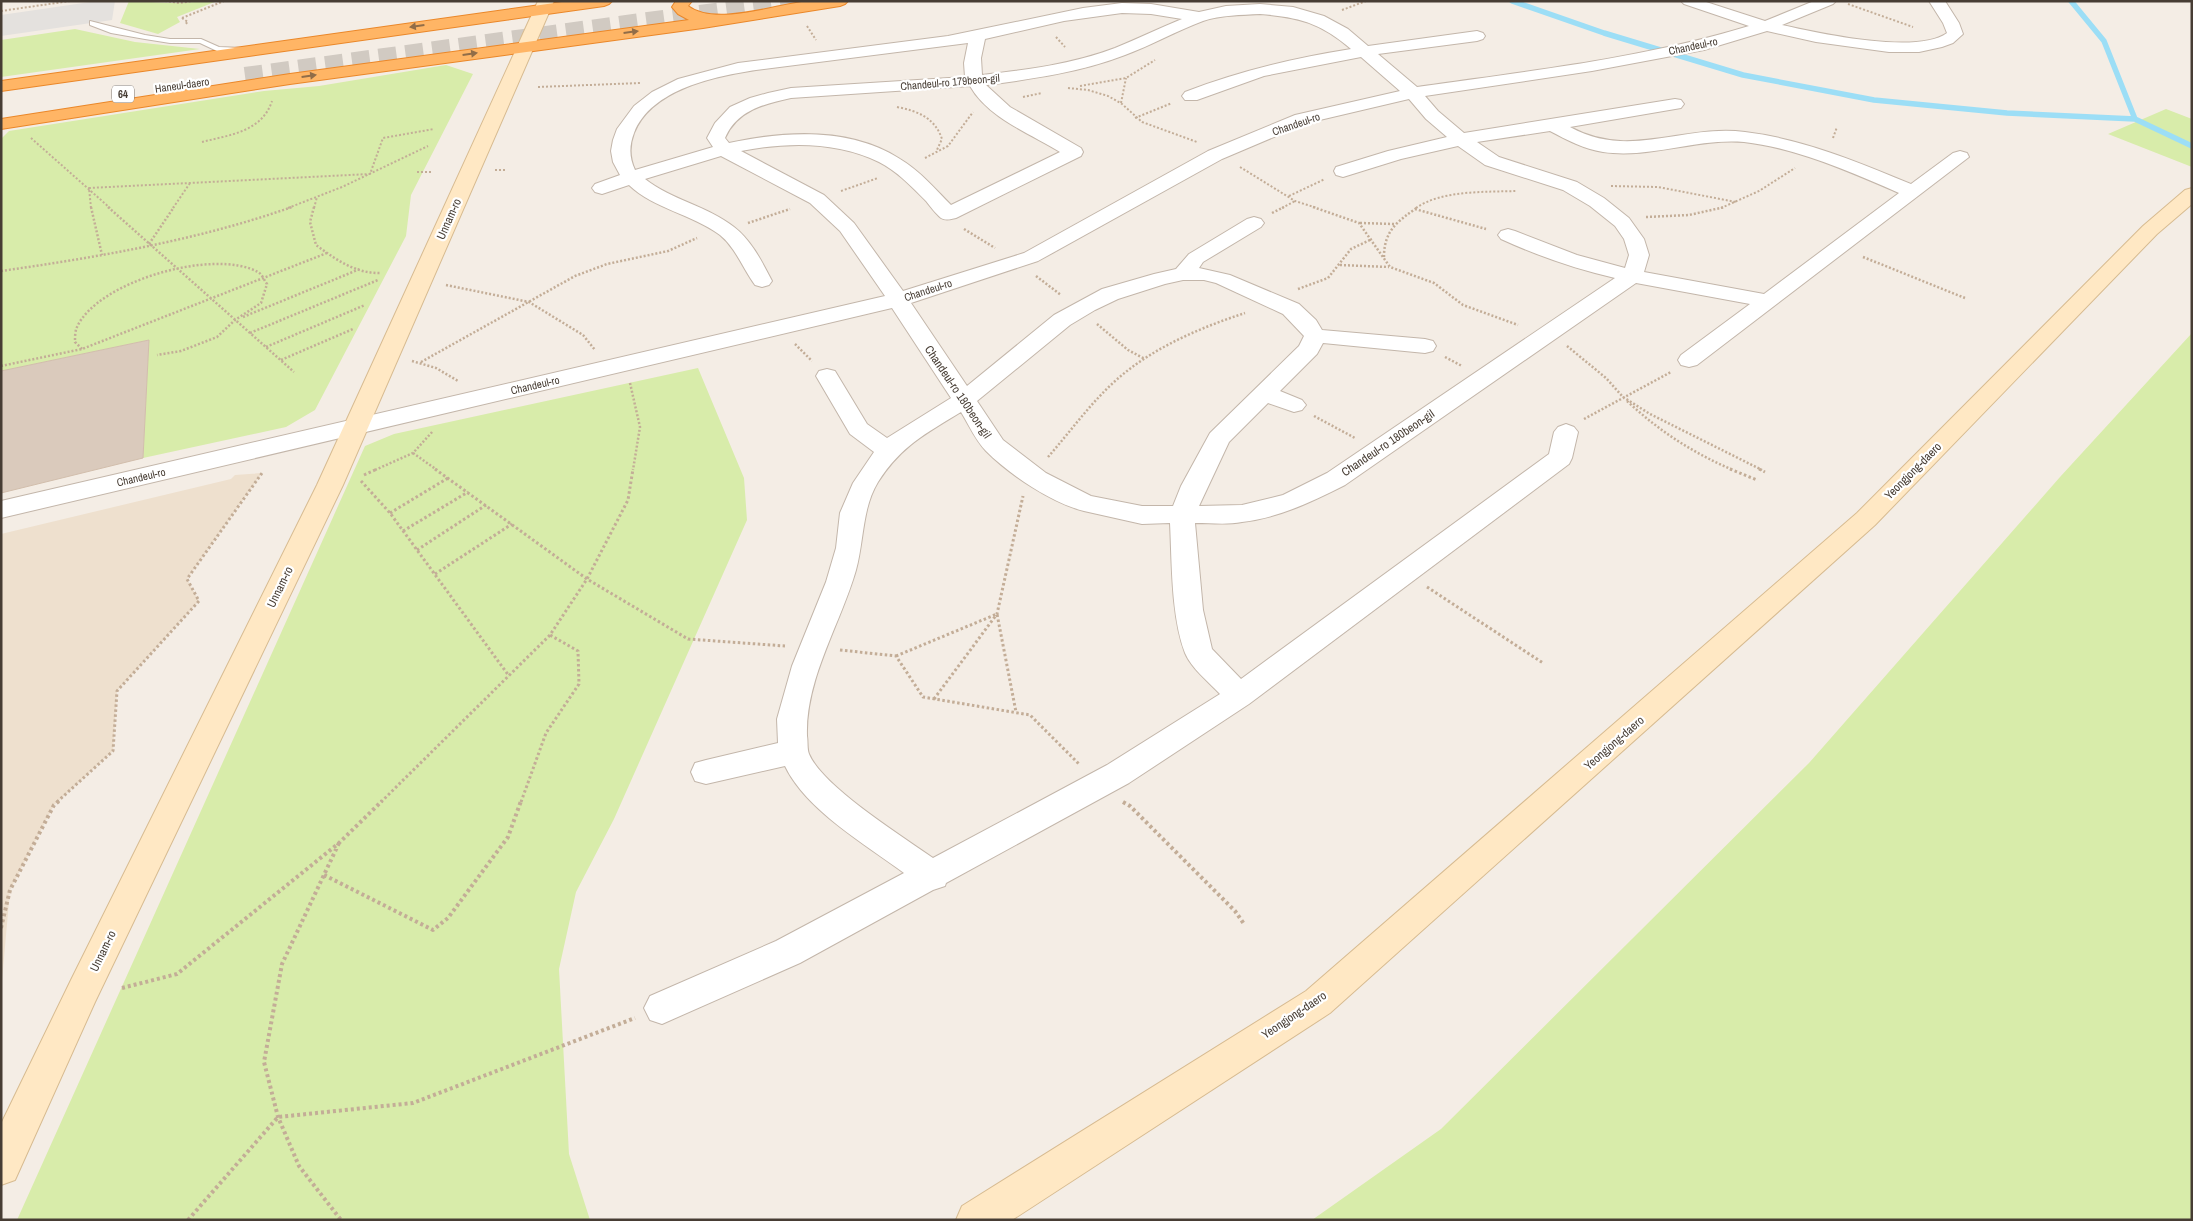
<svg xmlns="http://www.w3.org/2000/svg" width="2193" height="1221" font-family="'Archivo Narrow',sans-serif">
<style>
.education{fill:#eee0ce}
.green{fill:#d8ecaa}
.parking{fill:#e4e1de}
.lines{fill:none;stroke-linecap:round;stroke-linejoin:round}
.stream{stroke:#9cdef6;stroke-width:5.5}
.building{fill:#dacabc;stroke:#d2beac}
.highway-tunnel{stroke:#d1cac2;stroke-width:18;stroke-dasharray:18 9;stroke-linecap:butt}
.lane-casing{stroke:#c3b6aa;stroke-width:2}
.street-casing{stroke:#c3b6aa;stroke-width:2}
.secondary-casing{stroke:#d7bb91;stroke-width:2}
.highway-casing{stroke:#ea8729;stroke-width:2}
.path-far3{stroke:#c3ad97;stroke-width:2;stroke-dasharray:2 2;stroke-linecap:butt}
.path-far2{stroke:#c3ad97;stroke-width:2.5;stroke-dasharray:2 2;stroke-linecap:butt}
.path-far1{stroke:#c3ad97;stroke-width:3;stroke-dasharray:2.5 2.5;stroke-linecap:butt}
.path{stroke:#c3ad97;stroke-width:4;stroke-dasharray:3 3;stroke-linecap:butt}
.lane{fill:#fff;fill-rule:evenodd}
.street{fill:#fff;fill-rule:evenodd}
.secondary{fill:#ffe8c4;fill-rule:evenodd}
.highway{fill:#ffb565;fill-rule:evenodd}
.oneway{fill:#916d48}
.labels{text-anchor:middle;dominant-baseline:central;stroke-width:4.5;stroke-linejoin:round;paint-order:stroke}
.far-street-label{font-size:11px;fill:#473d34;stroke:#fff}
.shield{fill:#fff;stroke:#7e7771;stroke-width:1}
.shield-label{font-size:11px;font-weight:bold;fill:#473d34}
.street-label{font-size:12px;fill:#473d34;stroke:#fff}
</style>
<rect width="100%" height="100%" fill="#f4ede5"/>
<!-- education -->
<path class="education" d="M262,473L187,579L199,601L117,691L113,751L54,805L10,890L1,992V534L231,479L235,475Z"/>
<!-- green -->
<path class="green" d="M129,1L173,3L217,1L177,17L180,22L158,34L120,23Z
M75,29L135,42L200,49L1,77V40Z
M446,65L473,74L411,195L406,236L315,410L286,427L143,458L149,340L1,371V139L9,131L264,91L319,86Z
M2166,109L2192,119V167L2108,134Z
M2192,333V1220H1312L1441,1129L1809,763L2060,477Z
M698,368L744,478L747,520L614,819L576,892L559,969L569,1154L590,1220H17L365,446L394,434Z"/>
<!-- parking -->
<path class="parking" d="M97,1H115L112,20L1,36V15Z"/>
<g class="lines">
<!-- stream -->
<path class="stream" d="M1512,1L1604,33L1743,75L1874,100L2007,113L2135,119L2192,146
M2071,1L2104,41L2135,119"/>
</g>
<!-- building -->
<path class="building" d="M149,340L143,458L1,493V371Z"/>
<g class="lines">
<!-- highway-tunnel -->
<path class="highway-tunnel" d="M245,76L795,1"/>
<!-- lane casing -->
<g class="lane-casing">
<path id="lane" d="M90,21L145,35L170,39H201L219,47L244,48L248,50L244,52L217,51L200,43H170L145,39L111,33L90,25Z"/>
</g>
<!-- street casing -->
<g class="street-casing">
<path id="street" d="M1681,1H1703L1765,21L1814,1H1836L1833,4L1782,25C1818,33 1917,55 1947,33L1943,23L1929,1H1945L1959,23L1963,34L1953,43L1942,47L1919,52H1889L1816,42L1767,31L1704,50L1592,71L1425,96L1438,111L1464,133L1675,99L1681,100L1684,104L1681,108L1570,127C1630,160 1683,124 1745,132C1803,139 1858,162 1911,184L1953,153L1960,151L1967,153L1969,157L1697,365L1689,367L1681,365L1678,360L1681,355L1750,304L1636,283L1345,485C1311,502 1281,517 1242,522C1227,525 1211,523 1195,523L1203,610L1212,649L1241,679L1549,454L1554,432L1558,427L1566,424L1574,427L1578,432L1572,458L1569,464L1249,704L1129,783L946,883L945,886L933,890L800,963L662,1024L650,1020L644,1008L650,996L776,941L904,873C865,844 806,810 785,766L706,784L695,781L691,772L695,763L706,760L778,743L777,719L792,666L826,582L836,548L840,513L853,483L874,452L850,434L816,376L819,371L827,369L835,371L867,424L887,438L951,398L892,308L1,518V501L885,296L840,231L810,203L721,156L645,179C672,200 707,206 734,227C752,241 762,262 772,281L769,285L762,287L755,285C743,269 736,248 720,235C692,214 654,209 629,185L602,194L595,192L592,188L595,184L620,175L613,162L611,151L613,140L617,129L634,106L652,92L678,79L738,63L948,36L1083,8L1122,3L1151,4L1199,12L1226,6L1260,4L1293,7L1324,16L1348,29L1368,46L1477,31L1483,33L1485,36L1483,39L1477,41L1378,54L1417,87C1528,71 1641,59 1749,26L1684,4ZM1122,13L1151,14L1182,19C1160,28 1137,39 1115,48C1073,64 1026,70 982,75L981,58L985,39L1064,21ZM1260,14C1299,17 1321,23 1351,49C1294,58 1239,71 1185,92L1182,96L1185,100H1197L1264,76L1361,57L1400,91L1295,115L1208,151L1024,253L903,291L854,223L824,195L741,151C787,142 836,141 879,162C897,171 912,187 926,201C930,206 936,214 941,218C946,221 951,219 956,218L1081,156L1083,152L1081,148L1010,107L986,85C1033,79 1081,72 1125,55C1152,45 1176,31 1203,21C1221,15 1241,15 1260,14ZM968,43L964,63L965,77L791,88L768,93L750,98L730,107L715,123L707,138L713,147L635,170C629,157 629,146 634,133C651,89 716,76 756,70ZM970,86C988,118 1031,134 1060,152L951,205C935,189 920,171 900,159C851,127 784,131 729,143L725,138C737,110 764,104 791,98ZM1409,99L1426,119L1447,137L1388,151L1336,167L1334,171L1336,175L1343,177L1401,159L1458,146L1485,165L1563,190L1590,206L1615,226L1624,239L1629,255L1625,268L1577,255L1515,231L1508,229L1501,231L1498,235L1501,239C1538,256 1576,269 1615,278L1327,473L1283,495L1242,505L1199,506L1229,442L1268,403L1294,412L1302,410L1306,405L1302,400L1280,391L1317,354L1323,343L1425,353L1433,351L1436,346L1433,341L1425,339L1322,330L1316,320L1299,304L1230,275L1199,268L1203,262L1261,227L1264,223L1261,219L1254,217L1247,219L1189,254L1176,269L1154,274L1102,289L1054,315L967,386L911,303L1038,261L1222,159L1307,123ZM1550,131C1567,140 1584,149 1603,152C1650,159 1696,138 1744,142C1797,148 1850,172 1899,193L1764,294L1644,272L1649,255L1644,239L1629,218L1604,198L1577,182L1499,157L1477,142ZM1183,280H1204L1216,283L1283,314L1304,336L1299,346L1210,433L1181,486L1173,506H1142L1091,496L1046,473L1003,440L977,401L1070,325L1095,310L1118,299L1165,284ZM961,412C969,425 976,441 986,451C1010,475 1052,503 1084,511L1142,524L1170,523C1172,563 1171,616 1185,653C1191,668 1209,682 1220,694L1107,765L933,858C902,836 823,787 809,754C807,749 808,742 807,736C805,679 841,623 856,570C864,541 862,508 878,482C901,446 925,434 961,412Z"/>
</g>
<!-- secondary casing -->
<g class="secondary-casing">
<path id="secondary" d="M538,1H554L343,485L95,1002L15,1180L1,1185V1124L71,980L317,485Z
M2192,188V204L2157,234L1875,525L1330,1013L1012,1220H956L962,1206L1306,991L1857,513L2143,226L2185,190Z"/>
</g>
<!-- highway casing -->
<g class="highway-casing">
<path id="highway" d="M569,1H612L609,4L604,6L1,91V81Z
M676,1H692L688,6C715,27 777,4 809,1C822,0 835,1 848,1L845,4L840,6L703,28L290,84L1,129V119L290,74L689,20L678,14L672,7Z"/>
</g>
<!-- path-far3 -->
<path class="path-far3" d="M165,1L179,3L193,1
M1848,4L1913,27
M1342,10L1366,1
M1,11L70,1
M182,18L188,22L185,24
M182,18L224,1
M807,26L816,40
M1056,37L1065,47
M1080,86L1126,78L1155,60
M538,87L640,83
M1068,88L1088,90L1108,96L1122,104L1142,122L1197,142
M1023,97L1042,93
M1121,103L1126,78
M897,107C918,111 935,118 942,139L936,152
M1135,118L1172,103
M31,138L110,208
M1833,138L1837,127
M202,142C229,135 262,132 272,101
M925,158L948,146L973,112
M1240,167L1295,201L1317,208
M495,170H505
M417,172H432
M1611,186L1658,187L1736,202
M841,191L878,178
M1289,196L1325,179
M91,208L89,188L370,174L383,138L434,129
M173,208L190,183
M288,208L342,187L428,146
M314,208L317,197
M1282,208L1295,201
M1416,208C1441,190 1487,192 1517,191
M1721,208L1759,191L1795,168"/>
<!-- path-far2 -->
<path class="path-far2" d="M91,207L102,255
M108,207L294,372
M314,207L310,222L316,245C335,259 356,274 381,273
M1313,207L1359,223L1390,267L1434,283L1463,305L1518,325
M1415,209L1486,229
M1272,213L1284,207
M1646,217L1689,215L1725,207
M748,223L790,209
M1360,223L1394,224
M964,229L995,248
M149,244L174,207
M1384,257C1384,230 1398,221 1418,207
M1863,257L1965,298
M1340,265L1389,267
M1,271C99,257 198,240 292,207
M1036,276L1061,295
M446,285L529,302L583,335L595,350
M1298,289L1328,278L1351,249L1372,239
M243,317L360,269
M1097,324L1128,350L1145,359
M250,333L378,280
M795,344L812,361
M1567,346L1606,378L1623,397L1650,414L1762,470
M266,347L365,305
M82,349L75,342C75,337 75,331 77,327C98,281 214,248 258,272C262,274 264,280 267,284L261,303L235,320L217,337L181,351L157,355
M1445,357L1462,366
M281,360L353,329
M412,361L436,368L458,381
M421,362L575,276L607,264L668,251L697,238
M1,366L82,349L327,253
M630,383L640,427L633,470
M1627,401C1659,431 1693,453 1733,470
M1314,416L1355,438
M1584,419L1671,372
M413,453L437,470
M1048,457C1070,432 1089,405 1114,382C1150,349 1199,328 1245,313
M375,470L413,453L433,431"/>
<!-- path-far1 -->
<path class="path-far1" d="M435,469L587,579L688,639L785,646
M1730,469L1757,480
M1759,469L1765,472
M364,475L377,469
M361,481L390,513L509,676
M390,513L448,478
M403,531L468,492
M417,550L486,505
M435,574L512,524
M1427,587L1543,663
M840,650L896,656L923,697L1030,715L1079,764
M896,656L997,614L1016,712
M934,699L997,614L1023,496
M57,802L113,751L117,691L199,601L187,579L262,473
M381,802L550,635L587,579L628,500L633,469
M521,802L546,733L579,684L578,651L550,635"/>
<!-- path -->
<path class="path" d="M1123,802L1130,806L1235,911L1244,924
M339,843L282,964L264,1062L278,1117L299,1166L341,1220
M324,875L433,930L448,918L508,837L521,801
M1,928L10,890L54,805L59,801
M122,988L177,974L339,843L382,801
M188,1220L278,1117L413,1103L635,1018"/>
<!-- lane -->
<use href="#lane" class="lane"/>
<!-- street -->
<use href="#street" class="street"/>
<!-- secondary -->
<use href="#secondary" class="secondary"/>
<!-- highway -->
<use href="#highway" class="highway"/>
</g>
<!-- one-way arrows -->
<defs><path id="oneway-solid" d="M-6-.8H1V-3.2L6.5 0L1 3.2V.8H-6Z" transform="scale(1.25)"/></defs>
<g class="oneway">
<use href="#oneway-solid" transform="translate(417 26) rotate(172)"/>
<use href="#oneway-solid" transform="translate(631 32) rotate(-7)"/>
<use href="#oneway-solid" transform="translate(470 54) rotate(-8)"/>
<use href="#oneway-solid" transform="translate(309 76) rotate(-8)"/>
</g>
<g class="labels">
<!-- far-street labels -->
<g class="far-street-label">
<text transform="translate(1693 46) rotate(-12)">Chandeul-ro</text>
<text transform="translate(950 82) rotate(-5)">Chandeul-ro 179beon-gil</text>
<text transform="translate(182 85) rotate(-8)">Haneul-daero</text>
<text transform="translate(1296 124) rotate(-19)">Chandeul-ro</text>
<text transform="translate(928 290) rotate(-18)">Chandeul-ro</text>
<text transform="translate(535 385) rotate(-13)">Chandeul-ro</text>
<text transform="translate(141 477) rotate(-13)">Chandeul-ro</text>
</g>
<!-- shield labels -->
<rect class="shield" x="112" y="85.5" width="22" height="17" rx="4"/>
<g class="shield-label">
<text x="123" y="94">64</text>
</g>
<!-- street labels -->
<g class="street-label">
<text transform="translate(449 219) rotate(-66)">Unnam-ro</text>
<text transform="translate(958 392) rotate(56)">Chandeul-ro 180beon-gil</text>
<text transform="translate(1388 443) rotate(-34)">Chandeul-ro 180beon-gil</text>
<text transform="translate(1913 471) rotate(-45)">Yeongjong-daero</text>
<text transform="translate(280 587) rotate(-64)">Unnam-ro</text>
<text transform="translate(1614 743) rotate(-41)">Yeongjong-daero</text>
<text transform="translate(103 951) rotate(-64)">Unnam-ro</text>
<text transform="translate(1294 1015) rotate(-34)">Yeongjong-daero</text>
</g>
</g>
<!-- border -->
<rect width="2193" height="1221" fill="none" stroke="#473d34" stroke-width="5"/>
</svg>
